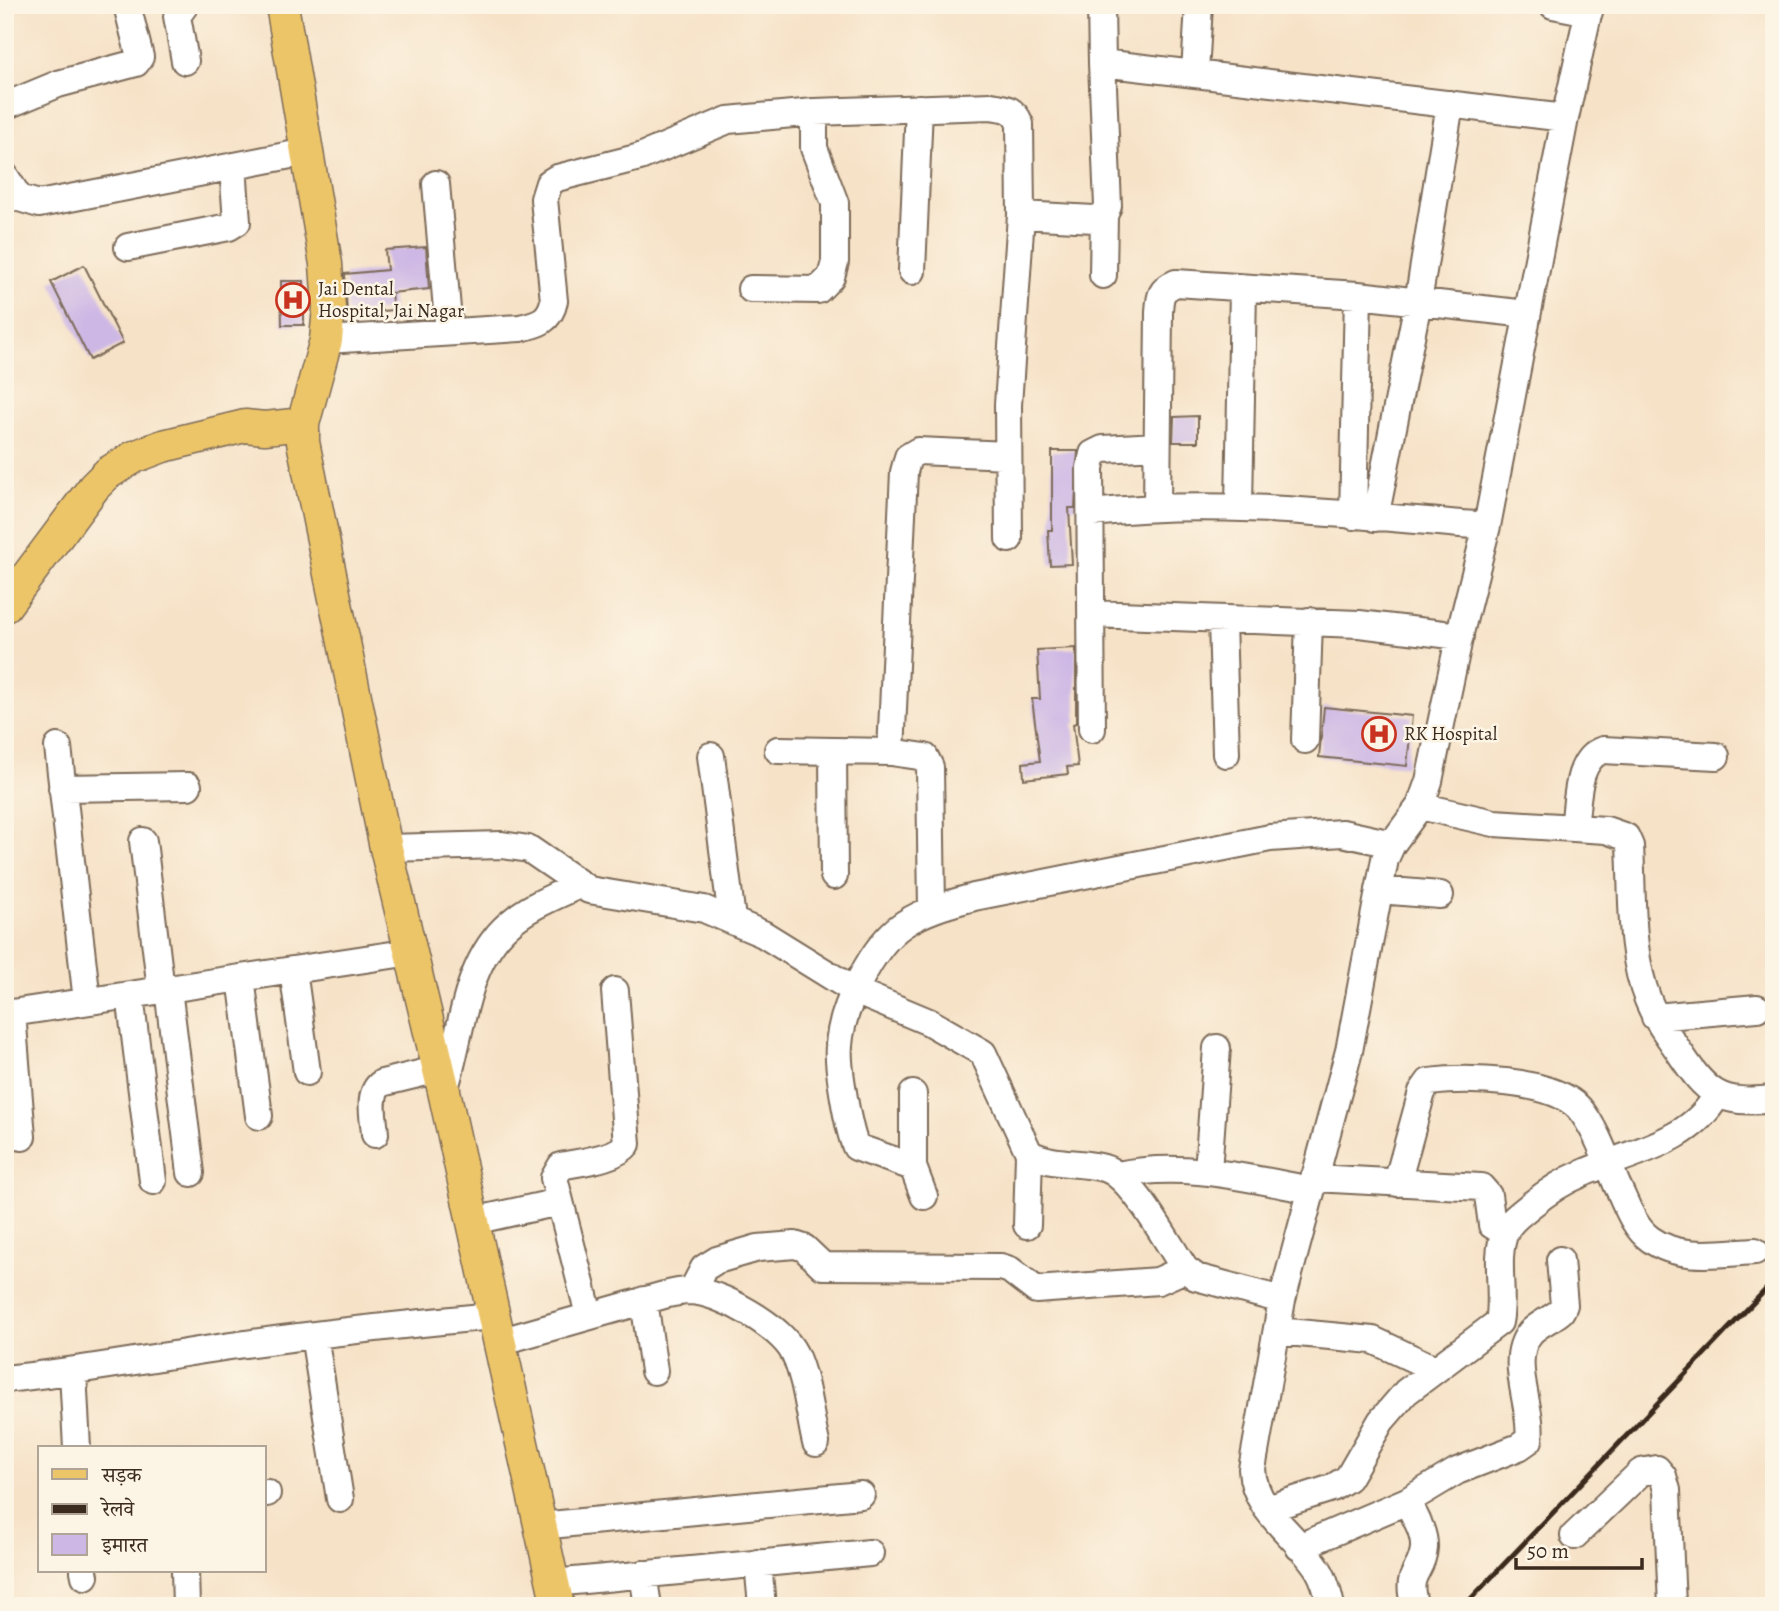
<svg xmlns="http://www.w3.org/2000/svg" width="1779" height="1611" font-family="Alegreya,'Noto Serif Devanagari',serif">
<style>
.building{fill:#cdb7e5}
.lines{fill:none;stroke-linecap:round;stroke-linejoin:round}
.minor-casing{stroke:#7c6a59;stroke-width:30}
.major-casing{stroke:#7c6a59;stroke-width:35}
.minor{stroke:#fff;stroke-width:26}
.major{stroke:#edc569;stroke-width:32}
.rail{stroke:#3b2a1e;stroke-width:5}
.labels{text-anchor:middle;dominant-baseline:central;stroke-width:5;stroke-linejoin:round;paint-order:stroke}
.poi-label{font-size:19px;fill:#3b2a1e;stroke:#fcf5e5;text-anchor:start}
</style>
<rect width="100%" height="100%" fill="#fcf5e5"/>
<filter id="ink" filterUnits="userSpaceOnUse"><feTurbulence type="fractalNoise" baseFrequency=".0143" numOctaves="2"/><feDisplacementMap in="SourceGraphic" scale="14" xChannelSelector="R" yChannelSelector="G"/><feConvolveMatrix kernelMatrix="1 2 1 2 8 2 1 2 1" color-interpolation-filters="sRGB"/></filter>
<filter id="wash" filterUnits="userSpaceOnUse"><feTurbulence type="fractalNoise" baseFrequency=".00686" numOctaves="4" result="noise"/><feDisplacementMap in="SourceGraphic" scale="28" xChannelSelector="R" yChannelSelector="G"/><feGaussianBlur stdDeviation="1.57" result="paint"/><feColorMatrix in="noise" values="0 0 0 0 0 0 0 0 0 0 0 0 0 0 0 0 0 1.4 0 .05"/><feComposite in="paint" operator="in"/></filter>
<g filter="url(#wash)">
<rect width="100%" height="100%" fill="#f6e2c7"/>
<g id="blocks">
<!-- building -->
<path class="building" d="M426,247L429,289L391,293L393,310L347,314L345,274L387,270L385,250Z
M84,265L123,343L90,360L51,282Z
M281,281H304V325H282Z
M1198,416V442H1173L1174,417Z
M1052,451H1078L1075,508H1069L1072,564L1050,565L1048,530H1052Z
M1076,648V723L1073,724L1078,766L1067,767L1068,774L1024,779L1023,763L1040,761L1032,699H1040L1037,650Z
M1324,707L1412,716L1407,766L1319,757Z"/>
</g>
</g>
<g filter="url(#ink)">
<use href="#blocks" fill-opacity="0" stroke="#7c6a59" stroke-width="2"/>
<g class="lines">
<!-- minor casing -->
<g class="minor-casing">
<path id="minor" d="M185,5L177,16L185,61
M1101,5L1102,63
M1553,5L1589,12
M1195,73L1199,5
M5,106L58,84L136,63L140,57L127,5
M5,176L19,198L39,204L306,152
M436,184L449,332
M1021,215L1094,219L1104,216L1108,206L1102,63L1565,118
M128,247L229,227L237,222L233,166
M912,271L919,108
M1103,275L1104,216
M751,289L818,290L831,277L835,262V203L814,148V112
M326,340L520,328C538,324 550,321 554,301L544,199L549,183L557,178L640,157L728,120L814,112L991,106C1006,108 1014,109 1020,124L1021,215L1008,405L1009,539
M1157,506L1159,312C1160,296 1160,290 1176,283L1358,295L1527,314
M1239,506L1243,288
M1092,513C1224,498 1355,516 1487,526
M1353,516L1358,295
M1375,518L1418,302L1450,104
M1092,614L1359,624L1460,636
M1222,621L1226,754
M1092,729L1090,468L1093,454L1103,449L1157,446
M1305,740L1309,621
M58,747L87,1001
M778,750L891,752L925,757L930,767L932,909
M833,751L834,876
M891,752L904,472L908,457L918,451L1008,455
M711,756L732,919
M62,788L188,786
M1420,806L1494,823L1606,830L1626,837L1630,846C1633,896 1629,953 1648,1000C1655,1018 1667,1034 1678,1050C1707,1094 1719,1105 1774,1099
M1574,828C1578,803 1575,759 1603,750L1716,756
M143,841L161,990
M386,848L502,845L529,849L589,890L704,909L763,934L855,991L929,1022L983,1053L1029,1153C1052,1166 1079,1161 1104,1168C1132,1175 1168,1244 1185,1269L1196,1277L1282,1300
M1379,890L1440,895
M293,970L307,1072
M241,978L259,1116
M168,989L191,1173
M130,995L153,1181
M12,1013L22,1137
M5,1014L411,952
M1655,1017L1757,1008
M444,1091C462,1036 463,964 509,924C529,906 556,896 579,885
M375,1134C374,1117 367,1093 382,1083L439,1069
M913,1167V1094
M1208,1171L1217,1048
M1118,1175C1182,1161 1247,1178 1311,1190
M1314,1178L1481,1187L1488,1195L1492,1225L1505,1233
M1397,1183L1422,1092L1429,1082C1466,1077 1552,1079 1579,1108C1596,1128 1607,1161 1617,1185C1626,1203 1633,1227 1650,1239C1680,1261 1720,1253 1755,1251
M924,1196L913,1167L856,1147C848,1129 837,1065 839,1046C841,1009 873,944 904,924C925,910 949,904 974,897L1270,838L1342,833L1392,844
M473,1221L559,1202
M1027,1225L1029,1153
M692,1291L704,1268L717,1260L758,1248L795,1245L804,1248L823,1266L1001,1267L1010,1270L1036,1290L1158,1281L1185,1269
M644,1300L654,1371
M589,1315L554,1178L561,1166C579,1162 616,1159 627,1144L615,991
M1277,1331L1373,1340L1435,1369
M314,1335L340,1499
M499,1342L664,1295C672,1293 681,1291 690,1291C721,1292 780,1326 794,1353C807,1380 809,1414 816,1443
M73,1372L77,1448
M5,1379C84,1371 160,1356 238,1345C323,1333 408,1324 493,1316
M264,1493H267
M1407,1501C1414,1515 1425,1532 1424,1548C1422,1574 1404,1572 1415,1606
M1267,1509L1332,1488L1348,1478L1381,1421L1406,1392L1499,1322C1505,1294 1494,1259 1505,1232C1510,1220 1522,1213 1531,1205C1546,1193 1564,1181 1581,1174C1629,1152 1690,1144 1717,1095
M540,1526L861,1495
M1574,1536L1641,1472L1657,1469L1663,1476L1667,1490L1672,1606
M1299,1547L1407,1501L1457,1471L1519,1447L1529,1440C1534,1408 1507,1361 1530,1333C1538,1324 1552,1319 1561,1311L1564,1305L1560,1260
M758,1563L762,1606
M84,1571L85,1576
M185,1571L186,1606
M643,1574L648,1606
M553,1583L870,1553
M1331,1606C1328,1593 1325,1580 1318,1569C1297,1535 1254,1512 1252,1469L1282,1300L1349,1051L1385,859L1392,844L1420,806L1429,781L1461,629L1487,526L1565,118L1590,5"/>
</g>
<!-- major casing -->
<g class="major-casing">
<path id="major" d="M282,5L326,264L329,308L326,340L303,424V442L386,848L444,1091L558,1606
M5,606L94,487L108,473L134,457L163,446L245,426L265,428L303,424"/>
</g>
<!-- minor -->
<use href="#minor" class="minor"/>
<!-- major -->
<use href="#major" class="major"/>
<!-- rail -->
<path class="rail" d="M1464,1606L1774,1281"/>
</g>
</g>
<!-- icons -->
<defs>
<g id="hospital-ring" transform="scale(1.75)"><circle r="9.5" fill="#fcf5e5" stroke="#c8321e" stroke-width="1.5"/><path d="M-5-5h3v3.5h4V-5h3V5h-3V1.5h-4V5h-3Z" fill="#c8321e"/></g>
</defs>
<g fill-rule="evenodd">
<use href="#hospital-ring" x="293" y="300"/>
<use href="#hospital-ring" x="1379" y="734"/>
</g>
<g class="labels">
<!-- poi labels -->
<g class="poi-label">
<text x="318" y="289">Jai Dental<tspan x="318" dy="22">Hospital, Jai Nagar</tspan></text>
<text x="1404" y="734">RK Hospital</text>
</g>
</g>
<!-- margin -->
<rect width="1779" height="1611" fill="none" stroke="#fcf5e5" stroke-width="28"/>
<!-- legend -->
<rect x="38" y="1446" width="228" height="126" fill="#fcf5e5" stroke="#afa495" stroke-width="2"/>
<rect x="52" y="1469" width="35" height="10" fill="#edc569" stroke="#afa495" stroke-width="2"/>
<text x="102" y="1482" font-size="21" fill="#3b2a1e">सड़क</text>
<rect x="52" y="1504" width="35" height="10" fill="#3b2a1e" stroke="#afa495" stroke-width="2"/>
<text x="102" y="1516" font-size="21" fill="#3b2a1e">रेलवे</text>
<rect x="52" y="1534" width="35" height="21" fill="#cdb7e5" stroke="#afa495" stroke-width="2"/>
<text x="102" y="1552" font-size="21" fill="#3b2a1e">इमारत</text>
<!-- scale -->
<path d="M1516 1558v10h126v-10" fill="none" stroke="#3b2a1e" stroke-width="3.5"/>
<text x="1527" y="1558" font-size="21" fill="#3b2a1e" stroke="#fcf5e5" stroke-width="5" paint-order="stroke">50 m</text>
</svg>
